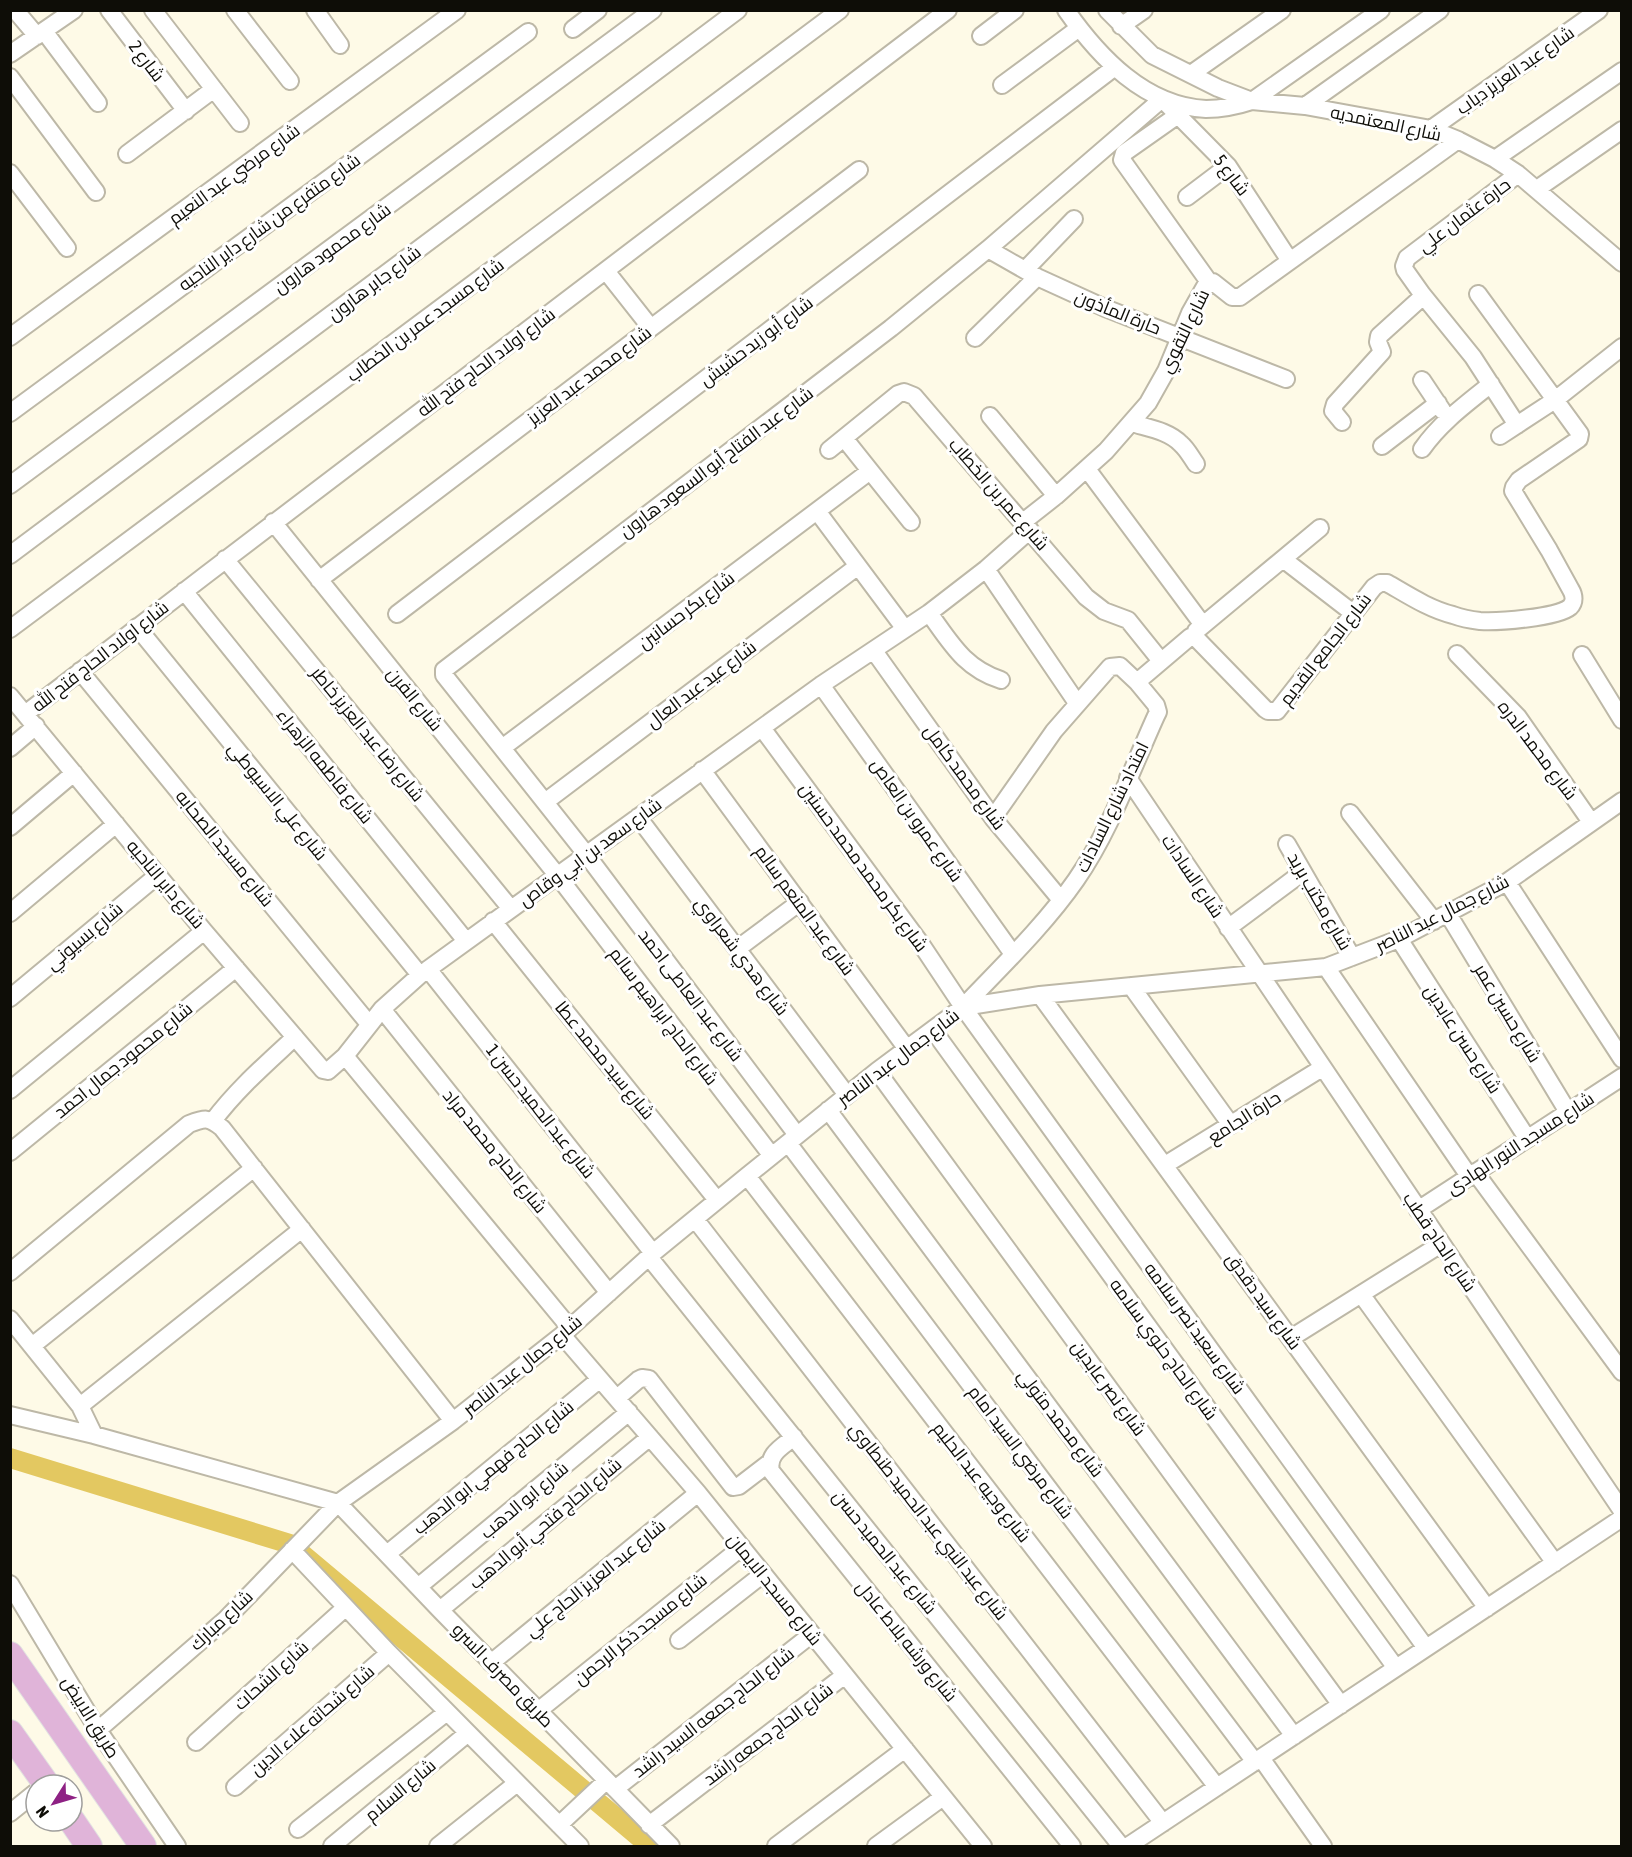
<svg xmlns="http://www.w3.org/2000/svg" width="1632" height="1857" font-family="'Asap Condensed',Cairo,sans-serif">
<style>
.lines{fill:none;stroke-linecap:round;stroke-linejoin:round}
.canal{stroke:#e3c861;stroke-width:20}
.minor-casing{stroke:#bdb8a7;stroke-width:20}
.primary-casing{stroke:#e2e2e1;stroke-width:28}
.minor{stroke:#fff;stroke-width:16}
.primary{stroke:#e0b4d9;stroke-width:26}
.labels{text-anchor:middle;dominant-baseline:central;stroke-width:6;stroke-linejoin:round;paint-order:stroke}
.street-label{font-size:18px;fill:#0e0d07;stroke:#fff}
</style>
<rect width="100%" height="100%" fill="#fefae7"/>
<g class="lines">
<!-- canal -->
<path class="canal" d="M10,1458L290,1544L650,1846"/>
<!-- minor casing -->
<g class="minor-casing">
<path id="minor" d="M15,10L37,36
M109,10L186,111
M153,10L240,123
M235,10L290,81
M315,10L340,45
M1066,10C1099,57 1145,106 1206,109C1222,109 1237,106 1252,101L1381,10
M1107,10L1152,55L1218,88L1252,101L1305,106L1431,129L1458,140L1495,159L1518,174L1622,263
M1121,26L1144,10
M573,29L598,10
M44,31L98,103
M981,36L1015,10
M10,54L74,10
M1191,74L1282,10
M10,77L96,192
M1002,85L1079,28
M1305,106L1440,10
M1178,115L1124,153L1122,160L1209,282
M1431,129L1599,10
M127,154L214,89
M1495,159L1622,71
M10,173L67,248
M1537,189L1622,130
M1187,197L1228,166
M988,249L1037,277L1105,308L1286,379
M1025,270L1074,219
M606,271L651,328
M1422,294L1473,357L1517,425
M10,337L457,10
M975,338L1037,277
M1422,380L1442,410
M10,413L528,32
M990,416L1056,496
M1342,422L1333,411L1335,404L1382,352L1378,342L1379,336L1421,298L1422,294L1405,270L1404,266L1407,258L1518,174
M1132,423C1148,428 1169,431 1181,444C1187,449 1191,457 1196,464
M1500,436L1555,400L1622,347
M844,438L911,522
M1382,446L1438,403
M1422,449C1440,423 1466,404 1491,384
M829,450L898,394L904,392L914,396L1086,597L1104,611L1128,620L1161,661
M1087,469L1203,625
M10,485L653,10
M817,511L905,629
M273,522L557,875L772,1156
M1023,522L1056,496L1106,451L1148,403L1166,371L1190,313L1207,283L1213,282L1232,297H1240L1458,140
M10,555L738,10
M225,559L511,909
M1283,559L1353,613
M986,569L1077,703
M319,580L859,170
M184,591L466,941
M929,613C951,643 964,668 1001,680
M397,614L1115,67
M137,627L420,975
M10,629L840,10
M1196,631L1320,528
M874,651L993,818L1061,900
M1457,654L1518,717L1591,822
M1582,655L1622,720
M80,671L369,1024
M1137,682L1190,637H1195L1265,709L1268,711H1277L1374,587L1380,583H1387C1408,595 1429,609 1453,615C1461,618 1471,620 1480,621C1497,622 1557,618 1570,607C1575,602 1574,595 1571,590L1549,550L1513,491L1514,487L1519,480L1579,439L1580,434L1478,294
M821,685L1013,954
M10,696L204,931L323,1070L328,1071L345,1056L382,1009L420,975L821,685L929,613L986,569L1030,530
M25,714C331,477 641,245 948,10
M762,728L921,944L963,1007L1426,1648
M10,748L36,726
M502,748L870,471
M702,770L907,1049
M1128,778L1622,1511
M545,802L858,566
M1350,813L1434,921
M638,817L847,1095
M10,827L74,773
M1287,844L1352,957
M1507,882L1622,1059
M10,913L116,824
M1448,914L1568,1112
M493,921L717,1200
M1228,928L1303,872
M1399,939L1527,1138
M737,949L800,902
M1326,967L1469,1176
M428,969L653,1253
M1131,986L1231,1125
M1040,995L1487,1608
M10,998L158,875
M963,1007C1001,967 1044,926 1076,880C1110,831 1131,771 1156,716L1158,712L1156,705L1137,682L1120,666L1110,667L1054,731L993,818
M382,1009L609,1293
M933,1030L1396,1668
M345,1056L570,1328
M877,1071L1341,1705
M10,1090L204,931
M828,1110L1294,1736
M213,1121C237,1089 266,1064 295,1037
M797,1135L586,854L444,675V670L891,328L988,249L1162,99L1228,166L1290,261
M788,1143L1255,1762
M10,1152L236,968
M1165,1165L1322,1068
M1475,1172L1622,1372
M747,1176L1217,1787
M1418,1210L1622,1077
M695,1219L1163,1823
M649,1257L1121,1846
M10,1272L189,1124C205,1118 208,1117 222,1128L453,1421
M1361,1294L1555,1563
M10,1319L80,1406L94,1435
M562,1335L698,1493L983,1846
M1291,1338L1441,1244
M32,1346L254,1168
M617,1398L638,1380L642,1378L649,1379L733,1487L739,1486L769,1463
M80,1406L302,1229
M10,1415L94,1435L338,1503
M794,1437C782,1447 767,1454 771,1471L1072,1846
M338,1503L440,1610L671,1846
M292,1550L389,1653L580,1846
M387,1554L600,1379
M10,1584L98,1730L177,1846
M418,1587L629,1412
M440,1610L650,1437
M679,1640L763,1574
M491,1663L698,1493
M538,1711L742,1547
M98,1730L226,1619L338,1503L453,1421L562,1335L653,1253L747,1176L877,1071L963,1007L1040,995L1326,967L1399,939L1507,882L1622,801
M196,1742L345,1608
M1261,1758L1323,1846
M235,1787L389,1653
M615,1789L812,1634
M10,1813L36,1792
M559,1825L606,1781
M649,1825L845,1675
M298,1829L447,1712
M332,1846L468,1733
M438,1846L517,1783
M776,1846L905,1749
M876,1846L943,1797
M1128,1846L1622,1518"/>
</g>
<!-- primary casing -->
<g class="primary-casing">
<path id="primary" d="M10,1655L143,1846
M10,1733L47,1785
M72,1821L89,1846"/>
</g>
<!-- minor -->
<use href="#minor" class="minor"/>
<!-- primary -->
<use href="#primary" class="primary"/>
</g>
<g class="labels">
<!-- street labels -->
<g class="street-label">
<text transform="translate(147 61) rotate(53)">شارع 2</text>
<text transform="translate(1515 70) rotate(-35)">شارع عبد العزيز دياب</text>
<text transform="translate(1386 123) rotate(12)">شارع المعتمديه</text>
<text transform="translate(234 174) rotate(-36)">شارع مرضي عبد النعيم</text>
<text transform="translate(1232 175) rotate(53)">شارع 5</text>
<text transform="translate(1464 215) rotate(-37)">حارة عثمان علي</text>
<text transform="translate(269 222) rotate(-36)">شارع متفرع من شارع داير الناحيه</text>
<text transform="translate(332 248) rotate(-36)">شارع محمود هارون</text>
<text transform="translate(374 283) rotate(-37)">شارع جابر هارون</text>
<text transform="translate(1118 312) rotate(22)">حارة المأذون</text>
<text transform="translate(425 320) rotate(-37)">شارع مسجد عمر بن الخطاب</text>
<text transform="translate(1184 331) rotate(-64)">شارع التقوي</text>
<text transform="translate(756 341) rotate(-37)">شارع أبو زيد حشيش</text>
<text transform="translate(486 362) rotate(-37)">شارع اولاد الحاج فتح الله</text>
<text transform="translate(589 375) rotate(-37)">شارع محمد عبد العزيز</text>
<text transform="translate(716 462) rotate(-37)">شارع عبد الفتاح أبو السعود هارون</text>
<text transform="translate(999 494) rotate(49)">شارع عمر بن الخطاب</text>
<text transform="translate(686 610) rotate(-37)">شارع بكر حسانين</text>
<text transform="translate(1325 649) rotate(-52)">شارع الجامع القديم</text>
<text transform="translate(100 656) rotate(-38)">شارع اولاد الحاج فتح الله</text>
<text transform="translate(701 684) rotate(-37)">شارع عيد عبد العال</text>
<text transform="translate(415 699) rotate(51)">شارع الفرن</text>
<text transform="translate(368 734) rotate(51)">شارع رضا عبد العزيز خاطر</text>
<text transform="translate(1538 750) rotate(53)">شارع محمد الدره</text>
<text transform="translate(325 766) rotate(51)">شارع فاطمه الزهراء</text>
<text transform="translate(965 777) rotate(54)">شارع محمد كامل</text>
<text transform="translate(278 801) rotate(51)">شارع علي الاسيوطي</text>
<text transform="translate(1112 807) rotate(-64)">امتداد شارع السادات</text>
<text transform="translate(917 820) rotate(55)">شارع عمرو بن العاص</text>
<text transform="translate(225 848) rotate(51)">شارع مسجد الصحابه</text>
<text transform="translate(590 852) rotate(-36)">شارع سعد بن ابي وقاص</text>
<text transform="translate(864 867) rotate(54)">شارع بكر محمد محمد حسنين</text>
<text transform="translate(1193 876) rotate(56)">شارع السادات</text>
<text transform="translate(166 884) rotate(50)">شارع داير الناحيه</text>
<text transform="translate(1320 901) rotate(60)">شارع مكتب بريد</text>
<text transform="translate(805 910) rotate(54)">شارع عبد المنعم سالم</text>
<text transform="translate(1442 913) rotate(-27)">شارع جمال عبد الناصر</text>
<text transform="translate(84 936) rotate(-40)">شارع بسيوني</text>
<text transform="translate(742 956) rotate(53)">شارع هدي شعراوي</text>
<text transform="translate(691 995) rotate(53)">شارع عبد العاطى احمد</text>
<text transform="translate(1508 1013) rotate(59)">شارع حسين عمر</text>
<text transform="translate(664 1016) rotate(53)">شارع الحاج ابراهيم سالم</text>
<text transform="translate(1463 1039) rotate(57)">شارع حسن عابدين</text>
<text transform="translate(898 1057) rotate(-37)">شارع جمال عبد الناصر</text>
<text transform="translate(123 1060) rotate(-39)">شارع محمود جمال احمد</text>
<text transform="translate(605 1060) rotate(51)">شارع سيد محمد عطا</text>
<text transform="translate(541 1111) rotate(52)">شارع عبد الحميد حسن 1</text>
<text transform="translate(1244 1117) rotate(-32)">حارة الجامع</text>
<text transform="translate(1520 1143) rotate(-33)">شارع مسجد النور الهادى</text>
<text transform="translate(495 1151) rotate(51)">شارع الحاج محمد مراد</text>
<text transform="translate(1440 1242) rotate(56)">شارع الحاج قطب</text>
<text transform="translate(1264 1301) rotate(54)">شارع سيد دقدق</text>
<text transform="translate(1195 1328) rotate(54)">شارع سعيد نصر سلامه</text>
<text transform="translate(1164 1349) rotate(54)">شارع الحاج حلوي سلامه</text>
<text transform="translate(522 1365) rotate(-39)">شارع جمال عبد الناصر</text>
<text transform="translate(1109 1388) rotate(54)">شارع نصر عابدين</text>
<text transform="translate(1061 1423) rotate(53)">شارع محمد متولي</text>
<text transform="translate(1021 1452) rotate(53)">شارع مرضي السيد امام</text>
<text transform="translate(493 1467) rotate(-39)">شارع الحاج فهمي ابو الدهب</text>
<text transform="translate(982 1482) rotate(52)">شارع وجيه عبد الحليم</text>
<text transform="translate(524 1500) rotate(-40)">شارع ابو الدهب</text>
<text transform="translate(929 1521) rotate(52)">شارع عبد النبي عبد الحميد طنطاوي</text>
<text transform="translate(545 1523) rotate(-40)">شارع الحاج فتحي أبو الدهب</text>
<text transform="translate(885 1552) rotate(51)">شارع عبد الحميد حسن</text>
<text transform="translate(595 1578) rotate(-39)">شارع عبد العزيز الحاج علي</text>
<text transform="translate(775 1589) rotate(51)">شارع مسجد الايمان</text>
<text transform="translate(221 1620) rotate(-43)">شارع مبارك</text>
<text transform="translate(640 1629) rotate(-39)">شارع مسجد ذكر الرحمن</text>
<text transform="translate(907 1641) rotate(51)">شارع ورشه بلاط عادل</text>
<text transform="translate(271 1675) rotate(-42)">شارع الشحات</text>
<text transform="translate(503 1675) rotate(46)">طريق مصرف السرو</text>
<text transform="translate(713 1712) rotate(-38)">شارع الحاج جمعه السيد راشد</text>
<text transform="translate(91 1717) rotate(58)">طريق الابيض</text>
<text transform="translate(312 1720) rotate(-41)">شارع شحاته علاء الدين</text>
<text transform="translate(768 1734) rotate(-37)">شارع الحاج جمعه راشد</text>
<text transform="translate(400 1790) rotate(-40)">شارع السلام</text>
</g>
</g>
<!-- border -->
<rect width="1632" height="1857" fill="none" stroke="#0e0d07" stroke-width="24"/>
<!-- north arrow -->
<g transform="translate(54 1803) rotate(233)"><circle r="28" fill="#ffffff" stroke="#9f9e9c" stroke-width="1.5"/>
<path d="M0-4.5L10 22L0 15L-10 22Z" fill="#8e2184"/>
<text y="-9" font-size="16" font-weight="bold" text-anchor="middle" fill="#0e0d07">N</text>
</g>
</svg>
